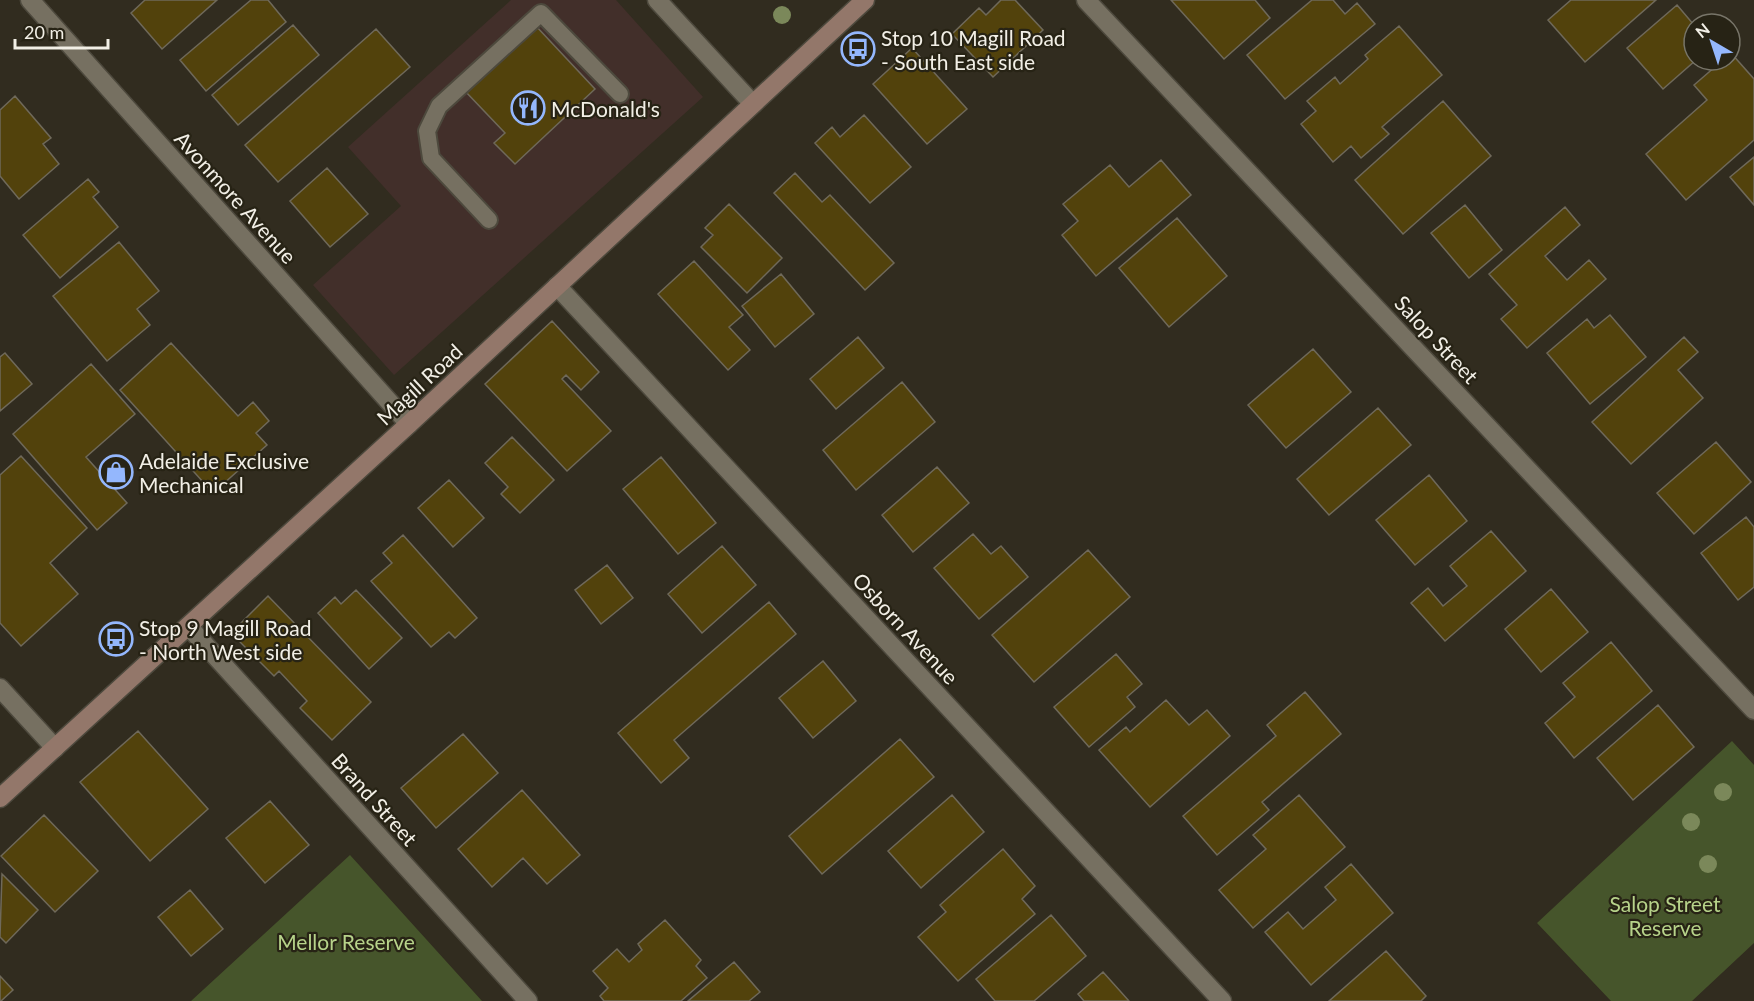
<svg xmlns="http://www.w3.org/2000/svg" width="1754" height="1001" font-family="Lato,sans-serif">
<style>
.commercial{fill:#422f2a}
.green{fill:#46552b}
.building{fill:#52420c;stroke:#6f695a;stroke-width:1.5}
.lines{fill:none;stroke-linecap:round;stroke-linejoin:round}
.lane-casing{stroke:#4d493d;stroke-width:20}
.street-casing{stroke:#4d493d;stroke-width:21}
.secondary-casing{stroke:#4d493d;stroke-width:21}
.lane{stroke:#767061;stroke-width:16}
.street{stroke:#767061;stroke-width:18}
.secondary{stroke:#93776a;stroke-width:18}
.tree{fill:#7b885a}
.labels{text-anchor:middle;dominant-baseline:central;stroke-width:4.5;stroke-linejoin:round;paint-order:stroke}
.poi-label{font-size:21px;fill:#f2efe6;stroke:#272315;text-anchor:start}
.street-label{font-size:21px;fill:#f2efe6;stroke:#272315}
.park-label{font-size:21px;fill:#b7d38a;stroke:#272315}
</style>
<rect width="100%" height="100%" fill="#312c1f"/>
<!-- commercial -->
<path class="commercial" d="M511,0H616L703,97L394,375L313,285L401,206L348,147Z"/>
<!-- green -->
<path class="green" d="M1732,741L1754,765V943L1692,1001H1611L1537,923Z
M350,855L482,1001H191Z"/>
<!-- building -->
<path class="building" d="M145,0H217L162,49L131,13Z
M251,0H268L286,22L206,91L180,60Z
M1001,0H1015L1043,30L993,77L952,34L979,8L986,15Z
M1171,0H1255L1270,18L1224,59Z
M1312,0H1333L1345,14L1357,3L1375,24L1285,99L1247,55Z
M1571,0H1656L1585,62L1548,20Z
M1677,5L1694,25V60H1696L1663,89L1627,48Z
M293,25L319,55L238,125L212,95Z
M535,25L595,89L515,164L494,143L505,133L465,91Z
M1399,26L1442,75L1382,127L1389,134L1361,158L1351,146L1333,162L1301,124L1316,111L1307,101L1335,77L1340,84L1368,59L1365,55Z
M376,29L410,67L278,182L245,145Z
M912,48L967,109L927,144L873,84Z
M1731,53L1754,79V140L1686,200L1646,154L1707,100L1694,85L1723,60H1730Z
M15,96L51,138L43,144L59,164L19,199L0,176V110Z
M1443,101L1491,156L1403,234L1355,180Z
M864,115L911,167L870,203L815,143L832,127L840,137Z
M1754,157V205L1730,177Z
M1161,160L1191,195L1096,276L1062,235L1078,221L1063,204L1110,165L1129,187Z
M327,168L368,214L330,247L290,201Z
M795,173L822,202L830,195L894,263L865,290L774,193Z
M88,179L99,192L93,197L118,227L60,278L23,235Z
M729,204L782,258L747,293L701,247L713,235L705,228Z
M1465,205L1502,250L1469,278L1431,233Z
M1565,207L1580,225L1545,256L1567,280L1589,260L1606,279L1527,348L1501,319L1517,305L1489,274Z
M1177,218L1227,276L1169,327L1119,268Z
M119,242L159,291L137,309L150,325L107,361L53,296Z
M694,261L743,315L729,327L750,350L728,370L658,294Z
M781,274L814,314L775,347L742,306Z
M1610,315L1646,357L1590,404L1547,353L1587,319L1594,328Z
M552,321L599,372L581,390L566,375L562,379L611,431L567,471L485,384Z
M858,337L884,368L836,409L810,379Z
M1684,337L1698,352L1678,370L1703,398L1631,464L1592,422Z
M171,343L238,416L253,402L269,421L256,433L267,445L213,493L120,390Z
M1313,349L1351,392L1286,448L1248,405Z
M5,353L32,384L0,411V357Z
M91,364L135,414L86,457L127,503L97,530L13,434Z
M902,382L935,422L856,490L823,450Z
M1378,408L1411,445L1329,515L1297,479Z
M512,437L554,480L520,513L501,494L508,487L485,463Z
M1716,442L1751,482L1694,534L1657,493Z
M21,456L87,528L50,563L78,594L21,646L0,623V475Z
M661,457L716,523L678,554L623,489Z
M937,467L969,503L913,552L882,515Z
M1429,475L1467,521L1415,565L1376,520Z
M449,480L484,518L453,547L418,508Z
M1746,517L1754,527V587L1738,600L1701,553Z
M1491,531L1526,571L1445,641L1411,603L1428,588L1443,606L1467,586L1450,566Z
M973,534L991,554L1001,546L1028,577L979,619L934,568Z
M403,535L477,618L455,638L449,632L431,647L371,581L392,563L383,553Z
M722,546L756,585L702,633L668,594Z
M1088,550L1130,597L1034,682L992,635Z
M607,565L633,598L601,624L575,590Z
M1551,589L1588,632L1541,672L1505,629Z
M356,590L402,638L369,669L318,613L335,597L341,604Z
M268,596L371,702L332,740L300,708L307,701L279,671L274,676L237,639L236,628Z
M769,602L796,634L674,740L689,758L661,783L618,733Z
M1611,642L1652,691L1574,758L1545,723L1575,697L1563,683Z
M1116,654L1142,684L1127,697L1135,707L1089,747L1054,707Z
M823,661L856,701L813,738L779,698Z
M1305,692L1341,734L1262,802L1269,810L1217,855L1183,816L1276,736L1267,725Z
M1166,700L1189,725L1207,710L1230,736L1150,807L1099,750L1126,727L1130,732Z
M1658,705L1694,747L1633,800L1597,758Z
M138,731L208,809L150,861L80,782Z
M463,734L498,773L436,828L401,788Z
M900,739L934,777L822,874L789,836Z
M522,790L580,855L547,884L523,858L492,887L458,849Z
M952,795L984,832L921,888L888,851Z
M1299,795L1345,847L1253,928L1219,890L1266,849L1253,835Z
M270,801L309,845L265,883L226,838Z
M44,815L98,871L55,912L1,856Z
M1003,849L1035,886L1022,899L1035,914L958,981L918,937L946,912L940,905Z
M1351,864L1393,913L1311,985L1265,932L1288,912L1303,929L1336,900L1325,887Z
M2,874L38,910L6,943L0,937Z
M190,890L223,929L191,956L158,917Z
M1051,915L1086,956L1034,1001H995L976,979Z
M665,920L701,960L696,966L707,978L681,1001H604L600,996L608,988L593,971L617,949L629,962L642,950L638,944Z
M1386,951L1426,996L1421,1001H1329Z
M734,962L760,992L749,1001H688Z
M1103,972L1129,1001H1084L1078,994Z
M0,976L13,990L1,1001H0Z"/>
<g class="lines">
<!-- lane casing -->
<g class="lane-casing">
<path id="lane" d="M489,220L431,158L427,131L439,106L541,13L620,94"/>
</g>
<!-- street casing -->
<g class="street-casing">
<path id="street" d="M30,0L409,424
M657,0L753,104
M1086,0L1754,710
M557,286L1222,1001
M189,627L528,1001
M0,688L55,748"/>
</g>
<!-- secondary casing -->
<g class="secondary-casing">
<path id="secondary" d="M0,798L409,424L865,0"/>
</g>
<!-- lane -->
<use href="#lane" class="lane"/>
<!-- street -->
<use href="#street" class="street"/>
<!-- secondary -->
<use href="#secondary" class="secondary"/>
</g>
<!-- trees -->
<g class="tree">
<circle cx="782" cy="15" r="9"/>
<circle cx="1723" cy="792" r="9"/>
<circle cx="1691" cy="822" r="9"/>
<circle cx="1708" cy="864" r="9"/>
</g>
<!-- icons -->
<defs>
<g id="bus-ring" transform="scale(1.725)"><circle r="9.5" fill="#272315" stroke="#94b7fd" stroke-width="1.5"/><path d="M-5-6H5V4H4V6H2V4H-2V6H-4V4H-5ZM-3.5-4V0h7V-4ZM-3.5 1.2v1.5H-2V1.2ZM2 1.2v1.5H3.5V1.2Z" fill="#94b7fd"/></g>
<g id="restaurant-ring" transform="scale(1.725)"><circle r="9.5" fill="#272315" stroke="#94b7fd" stroke-width="1.5"/><path d="M-5-6h1v4h1v-4h1v4h1v-4h1v5L-1.5 .5V6h-2V.5L-5-1ZM5-6V6H3V1.5H1.5Q1.5-4 5-6Z" fill="#94b7fd"/></g>
<g id="shop-ring" transform="scale(1.725)"><circle r="9.5" fill="#272315" stroke="#94b7fd" stroke-width="1.5"/><path d="M-5-2.5h2.3a2.7 3.5 0 0 1 5.4 0H5L5.5 6h-11ZM-1.5-2.5h3a1.5 2.3 0 0 0-3 0Z" fill="#94b7fd"/></g>
</defs>
<g fill-rule="evenodd">
<use href="#bus-ring" x="858" y="49"/>
<use href="#restaurant-ring" x="528" y="108"/>
<use href="#shop-ring" x="116" y="472"/>
<use href="#bus-ring" x="116" y="639"/>
</g>
<g class="labels">
<!-- poi labels -->
<g class="poi-label">
<text x="881" y="37">Stop 10 Magill Road<tspan x="881" dy="24">- South East side</tspan></text>
<text x="551" y="108">McDonald's</text>
<text x="139" y="460">Adelaide Exclusive<tspan x="139" dy="24">Mechanical</tspan></text>
<text x="139" y="627">Stop 9 Magill Road<tspan x="139" dy="24">- North West side</tspan></text>
</g>
<!-- street labels -->
<g class="street-label">
<text transform="translate(236 197) rotate(48)">Avonmore Avenue</text>
<text transform="translate(1437 339) rotate(47)">Salop Street</text>
<text transform="translate(419 384) rotate(-43)">Magill Road</text>
<text transform="translate(906 628) rotate(47)">Osborn Avenue</text>
<text transform="translate(375 799) rotate(48)">Brand Street</text>
</g>
<!-- park labels -->
<g class="park-label">
<text x="1665" y="903">Salop Street<tspan x="1665" dy="24">Reserve</tspan></text>
<text x="346" y="941">Mellor Reserve</text>
</g>
</g>
<!-- north arrow -->
<g transform="translate(1712 42) rotate(321)"><circle r="28" fill="#272315" stroke="#787569" stroke-width="1.5"/>
<path d="M0-4.5L10 22L0 15L-10 22Z" fill="#94b7fd"/>
<text y="-9" font-size="16" font-weight="bold" text-anchor="middle" fill="#f2efe6">N</text>
</g>
<!-- scale -->
<path d="M15 39v9h93v-9" fill="none" stroke="#f2efe6" stroke-width="3"/>
<text x="24" y="39" font-size="18" fill="#f2efe6" stroke="#272315" stroke-width="4.5" paint-order="stroke">20 m</text>
</svg>
